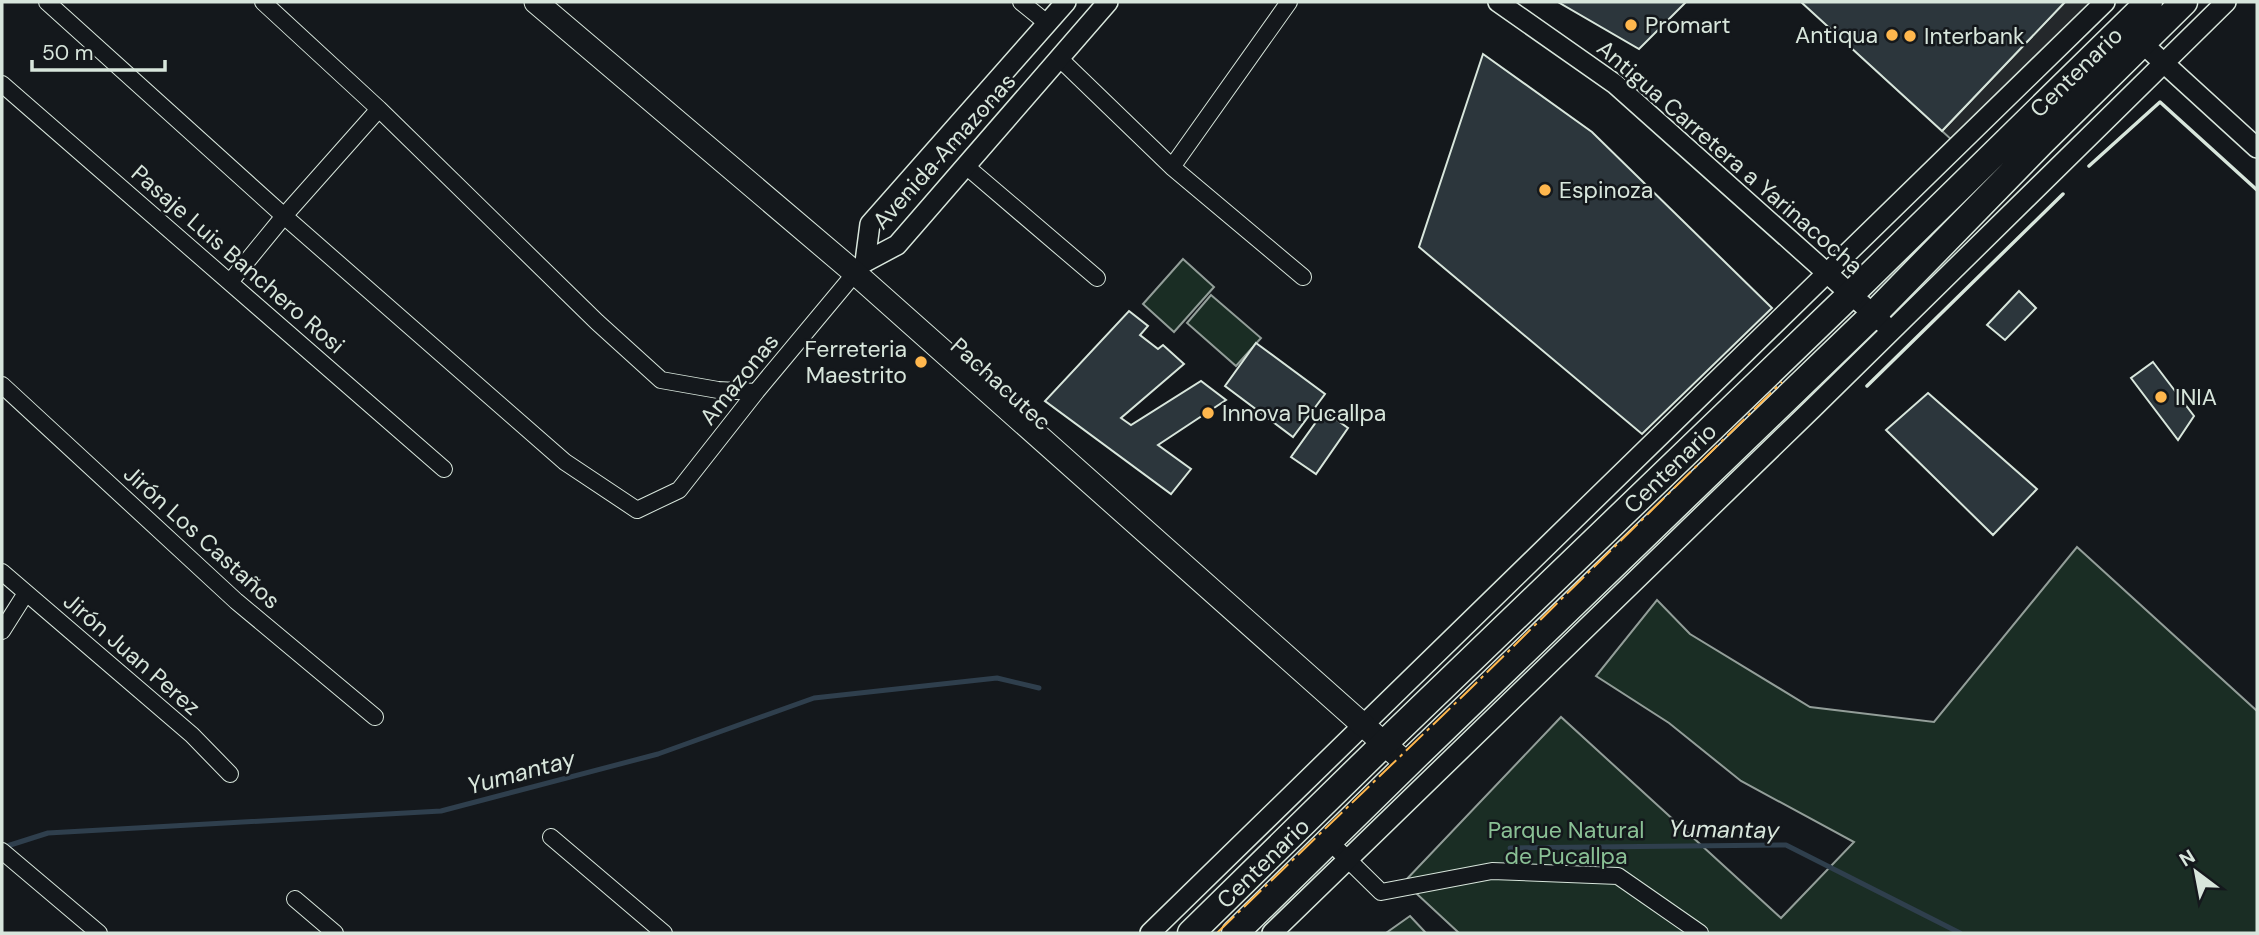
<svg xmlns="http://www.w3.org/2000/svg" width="2259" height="935" font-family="'DM Sans',sans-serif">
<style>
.green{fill:#1a2d24;stroke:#939e99;stroke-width:2}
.parking{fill:#24282b;stroke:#939e99;stroke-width:2}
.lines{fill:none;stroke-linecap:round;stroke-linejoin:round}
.stream{stroke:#2f3f4d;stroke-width:5}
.building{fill:#2c363c;stroke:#d8e6dc;stroke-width:2}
.minor-casing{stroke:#d8e6dc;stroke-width:18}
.tertiary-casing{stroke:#d8e6dc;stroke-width:22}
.secondary-casing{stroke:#d8e6dc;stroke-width:25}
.trunk-casing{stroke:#d8e6dc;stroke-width:29}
.minor{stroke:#14181c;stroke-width:16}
.tertiary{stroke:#14181c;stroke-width:19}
.secondary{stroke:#14181c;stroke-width:23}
.trunk{stroke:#14181c;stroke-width:26}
.wall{stroke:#d8e6dc;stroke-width:3.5}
.power{stroke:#ffb74d;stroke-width:2;stroke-dasharray:24 5 3.5 5;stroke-linecap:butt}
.poi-dot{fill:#ffb74d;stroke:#14181c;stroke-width:2.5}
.labels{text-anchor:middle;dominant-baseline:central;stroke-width:5;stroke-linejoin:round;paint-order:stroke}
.poi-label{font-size:23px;fill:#d8e6dc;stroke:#14181c;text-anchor:start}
.street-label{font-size:23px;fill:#d8e6dc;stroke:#14181c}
.park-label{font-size:23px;fill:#8ac095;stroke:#14181c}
.water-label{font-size:24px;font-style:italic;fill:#d8e6dc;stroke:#14181c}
</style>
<rect width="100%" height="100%" fill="#14181c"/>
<!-- green -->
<path class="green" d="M1183,259L1214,287L1174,332L1143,304Z
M1211,295L1261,338L1236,366L1187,323Z
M2077,547L2257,711V933H1459L1404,882L1561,717L1781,918L1854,842L1741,781L1669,723L1596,676L1657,600L1690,634L1810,707L1934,722Z
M1410,916L1426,933H1386Z"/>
<!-- parking -->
<path class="parking" d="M2065,2H2104L1954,142L1942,131Z"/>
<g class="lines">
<!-- stream -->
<path class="stream" d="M4,847L48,833L441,811L658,754L814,698L997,678L1039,688
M1510,848L1786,845L1960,933"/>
</g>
<!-- building -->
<path class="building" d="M1558,2H1686L1639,49Z
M1801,2H2065L1942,131Z
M1483,54L1592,132L1772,308L1642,434L1419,247Z
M2019,291L2036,308L2005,340L1987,325Z
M1129,311L1148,326L1140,335L1158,349L1163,345L1184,364L1121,418L1131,425L1201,381L1226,400L1158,445L1191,469L1171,494L1045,401Z
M1256,343L1325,394L1293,437L1225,386Z
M2153,362L2194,416L2178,440L2131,378Z
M1928,393L2037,489L1993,535L1886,430Z
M1324,411L1348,428L1316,474L1291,457Z"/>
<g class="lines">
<!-- minor casing -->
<g class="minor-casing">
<path id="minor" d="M47,2L284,216L565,462L637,510L679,490L756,392L861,266
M263,2L379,109L597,322L661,380L718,390L756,392
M1021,2L1047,23
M1059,58L1172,167L1303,277
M2,84L444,469
M967,167L1097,278
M1172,167L1289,2
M230,282L284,216L379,109
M2,385L236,601L375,717
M2,572L192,735L230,774
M2,631L26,593
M551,837L664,933
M1329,841L1381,892L1492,871L1618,876L1700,933
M2,851L99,933
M295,899L335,933"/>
</g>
<!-- tertiary casing -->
<g class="tertiary-casing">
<path id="tertiary" d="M1498,2L1615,84L1883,323
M2132,34L2257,148
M865,262L897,245L1108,2
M865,262L870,224L1066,2
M1150,933L2105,2
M1272,933L1812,409L2226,2"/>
</g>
<!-- secondary casing -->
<g class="secondary-casing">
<path id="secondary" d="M536,2L855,273L1407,764"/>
</g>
<!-- trunk casing -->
<g class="trunk-casing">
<path id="trunk" d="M1191,933L1394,734L1851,294L2149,2
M1235,933L1418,754L1874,314L2041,143L2184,2"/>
</g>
<!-- minor -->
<use href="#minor" class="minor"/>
<!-- tertiary -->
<use href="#tertiary" class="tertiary"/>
<!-- secondary -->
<use href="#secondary" class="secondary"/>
<!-- trunk -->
<use href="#trunk" class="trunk"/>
<!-- wall -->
<path class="wall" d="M2089,166L2160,102L2257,190
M1867,386L2063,194"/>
<!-- power -->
<path class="power" d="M1217,933L1469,690L1782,382"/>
</g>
<!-- markers -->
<g class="poi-dot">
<circle cx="1631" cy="25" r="7"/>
<circle cx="1892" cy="35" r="7"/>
<circle cx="1910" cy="36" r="7"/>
<circle cx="1545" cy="190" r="7"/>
<circle cx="921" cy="362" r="7"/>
<circle cx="2161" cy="397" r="7"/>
<circle cx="1208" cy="413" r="7"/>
</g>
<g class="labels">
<!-- poi labels -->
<g class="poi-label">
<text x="1645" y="25">Promart</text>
<text x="1878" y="35" text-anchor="end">Antiqua</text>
<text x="1924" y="36">Interbank</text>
<text x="1559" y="190">Espinoza</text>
<text x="907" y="349" text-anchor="end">Ferreteria<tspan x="907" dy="26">Maestrito</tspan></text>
<text x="2175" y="397">INIA</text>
<text x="1222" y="413">Innova Pucallpa</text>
</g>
<!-- street labels -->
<g class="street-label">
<text transform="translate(2076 72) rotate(-44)">Centenario</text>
<text transform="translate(944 151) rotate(-48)">Avenida Amazonas</text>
<text transform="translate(1730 157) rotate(41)">Antigua Carretera a Yarinacocha</text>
<text transform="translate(238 259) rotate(41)">Pasaje Luis Banchero Rosi</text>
<text transform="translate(739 379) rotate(-51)">Amazonas</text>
<text transform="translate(1001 384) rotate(42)">Pachacutec</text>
<text transform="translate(1670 468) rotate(-44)">Centenario</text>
<text transform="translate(202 537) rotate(42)">Jirón Los Castaños</text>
<text transform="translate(132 654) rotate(41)">Jirón Juan Perez</text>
<text transform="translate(1263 863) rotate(-44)">Centenario</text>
</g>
<!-- park labels -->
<g class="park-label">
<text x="1566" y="830">Parque Natural<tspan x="1566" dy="26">de Pucallpa</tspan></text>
</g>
<!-- water labels -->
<g class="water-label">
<text transform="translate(521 772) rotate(-15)">Yumantay</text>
<text transform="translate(1724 829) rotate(1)">Yumantay</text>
</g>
</g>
<!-- border -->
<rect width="2259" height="935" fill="none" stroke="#d8e6dc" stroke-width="7"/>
<!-- north arrow -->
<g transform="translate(2196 872) rotate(328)" stroke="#14181c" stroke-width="5" paint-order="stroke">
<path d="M0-5L12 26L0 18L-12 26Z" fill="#d8e6dc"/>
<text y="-10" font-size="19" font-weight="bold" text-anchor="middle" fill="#d8e6dc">N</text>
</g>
<!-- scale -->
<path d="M32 60v10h133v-10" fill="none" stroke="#d8e6dc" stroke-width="3.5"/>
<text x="42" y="60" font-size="21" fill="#d8e6dc" stroke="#14181c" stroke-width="5" paint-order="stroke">50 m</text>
</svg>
